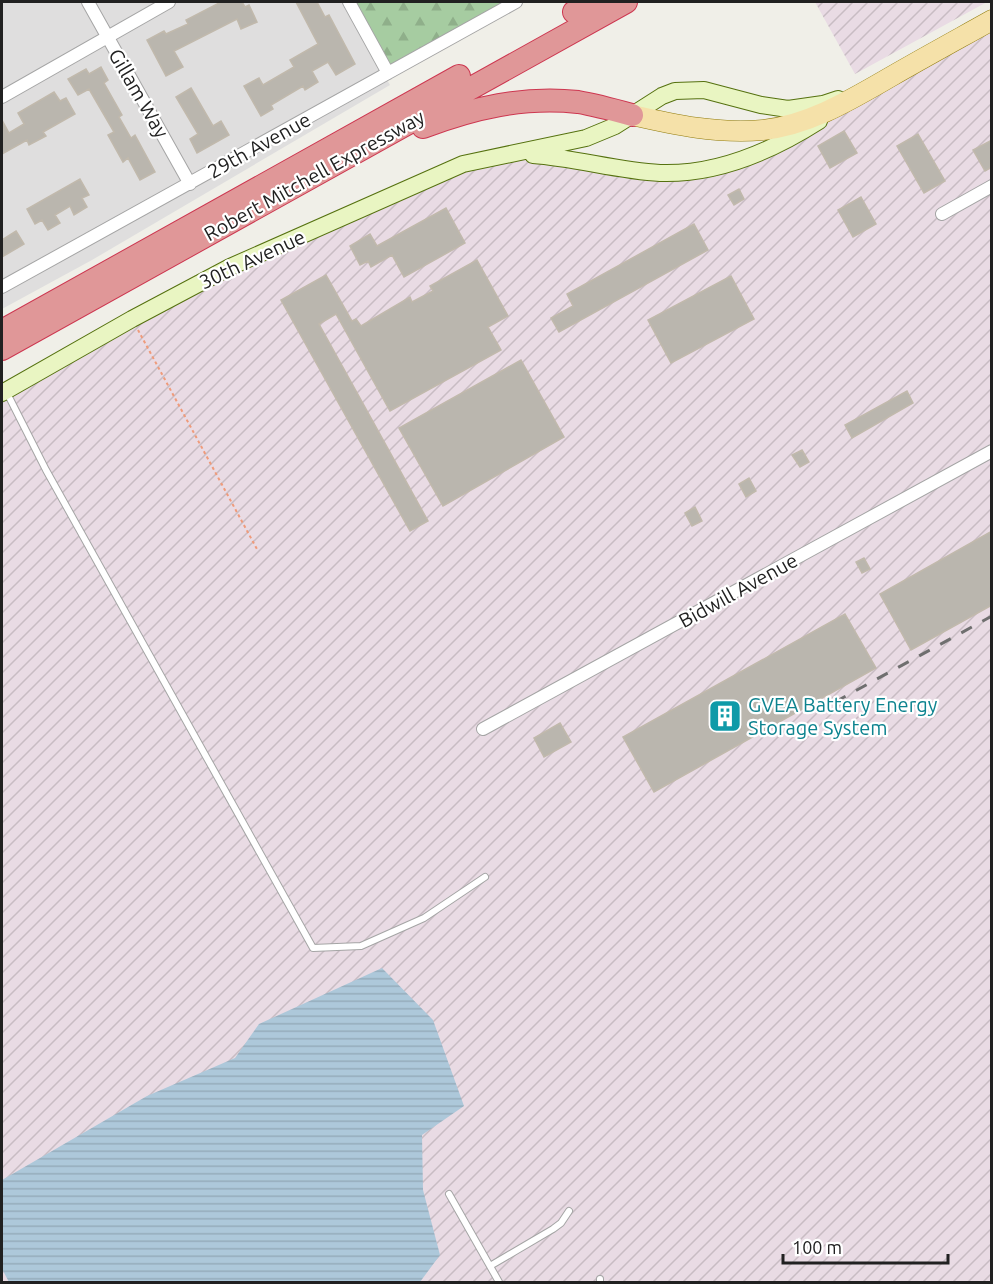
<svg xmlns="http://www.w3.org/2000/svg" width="993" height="1284" font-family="Ubuntu,sans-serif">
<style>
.residential{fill:#dfdede}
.industrial{fill:url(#industrial-furrows)}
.forest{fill:url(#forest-firs)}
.water{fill:url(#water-rules)}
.building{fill:#bab6ae;stroke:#c1b9ac;stroke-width:1.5}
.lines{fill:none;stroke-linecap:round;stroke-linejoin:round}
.lane-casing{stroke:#a5a5a5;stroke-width:8}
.street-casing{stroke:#a5a5a5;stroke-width:14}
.secondary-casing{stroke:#55710f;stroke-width:18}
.primary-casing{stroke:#917c0d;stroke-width:21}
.highway-casing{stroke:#cd3750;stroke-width:24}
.path{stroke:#ef9b7b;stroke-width:2;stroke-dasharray:3 3;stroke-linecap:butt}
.lane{stroke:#fff;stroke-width:6}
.street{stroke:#fff;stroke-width:12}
.secondary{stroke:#e9f5c2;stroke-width:16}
.primary{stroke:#f5e1a9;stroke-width:20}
.highway{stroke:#e09798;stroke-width:22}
.rail{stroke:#6f6f6f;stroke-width:3;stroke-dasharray:12 12;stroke-linecap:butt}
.labels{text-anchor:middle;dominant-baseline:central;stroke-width:4.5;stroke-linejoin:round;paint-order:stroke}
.street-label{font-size:20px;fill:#212121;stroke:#fff}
.culture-label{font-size:20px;fill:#0d838f;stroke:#fff;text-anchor:start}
</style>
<defs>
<pattern id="industrial-furrows" width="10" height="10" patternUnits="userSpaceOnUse" patternTransform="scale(1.5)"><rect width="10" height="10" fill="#e9dbe4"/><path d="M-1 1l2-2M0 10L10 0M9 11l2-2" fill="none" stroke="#c8bcc3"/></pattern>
<pattern id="forest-firs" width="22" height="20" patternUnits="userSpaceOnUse" patternTransform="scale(1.5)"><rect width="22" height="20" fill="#a6cca1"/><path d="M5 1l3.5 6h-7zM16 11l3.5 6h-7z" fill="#8faf8a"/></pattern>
<pattern id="water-rules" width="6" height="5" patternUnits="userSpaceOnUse" patternTransform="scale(1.5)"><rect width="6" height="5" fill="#adc8da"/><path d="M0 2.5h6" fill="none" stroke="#95acbb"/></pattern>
</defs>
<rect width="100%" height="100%" fill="#f0efe8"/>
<!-- residential -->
<path class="residential" d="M2,2H342L390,85L92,260L2,309Z"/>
<!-- industrial -->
<path class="industrial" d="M815,2H987L855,74Z
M991,28V1282H2V395L212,279L469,167L522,158L709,171Z"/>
<!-- forest -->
<path class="forest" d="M349,2H516L388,73Z"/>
<!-- water -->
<path class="water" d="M382,968L433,1020L464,1106L422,1135L423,1190L440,1255L420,1282H9L2,1269V1180L147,1096L235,1058L259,1024Z"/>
<!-- building -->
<path class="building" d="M221,2H242L245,7L249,5L257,22L241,29L237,19L174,51L183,67L166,76L147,40L164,31L166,34L188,24L186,20Z
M296,2H317L325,17L329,15L355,64L336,75L328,62L312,71L318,82L305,90L303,86L271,105L273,109L261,116L244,86L259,78L263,85L294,67L290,60L318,44Z
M101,67L108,80L104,83L122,115L119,117L131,138L135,135L155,172L140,180L128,158L123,162L108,135L114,132L89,89L78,95L68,79L86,69L89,74Z
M191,88L213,126L221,121L229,135L197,153L190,139L198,134L176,97Z
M54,92L60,101L66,98L75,114L43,132L46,136L29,145L27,140L2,154V120L9,133L24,124L18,113Z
M844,131L857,153L830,168L818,146Z
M918,134L945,181L924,193L897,146Z
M992,140V167L985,171L973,150Z
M80,179L89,195L82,198L87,207L74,215L70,206L55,215L60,223L48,230L42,220L35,224L27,209Z
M739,189L744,199L734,205L728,195Z
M861,197L876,224L853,237L838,210Z
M446,208L465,243L404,277L392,255L371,267L368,261L360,265L350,246L370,234L377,246Z
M694,224L708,250L559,332L551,318L573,306L567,294Z
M16,231L24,244L2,257V240Z
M477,260L508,316L488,327L501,350L390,411L336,314L319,324L428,521L410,531L281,300L326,275L352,321L356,319L361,326L410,297L412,302L433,291L430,286Z
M731,276L754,319L671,363L648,320Z
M521,360L564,437L443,506L399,428Z
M907,391L913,403L852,438L845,425Z
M802,450L809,462L800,467L792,455Z
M749,478L756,491L746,497L739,484Z
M695,507L702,521L692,526L685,513Z
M992,531V605L911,650L880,594Z
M864,558L870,569L862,573L856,562Z
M845,614L876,668L654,792L623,737Z
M560,723L571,742L544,757L534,738Z"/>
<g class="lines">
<!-- lane casing -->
<g class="lane-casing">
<path id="lane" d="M6,391L46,470L313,948L361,946L424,918L485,877
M449,1194L499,1282
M490,1266L553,1229L561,1223L569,1211
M600,1282V1279"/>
</g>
<!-- street casing -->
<g class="street-casing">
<path id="street" d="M88,2L190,184
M349,2L388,73
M2,97L169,2
M942,214L992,186
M2,287L516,2
M483,729L992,451"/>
</g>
<!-- secondary casing -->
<g class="secondary-casing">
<path id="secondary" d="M533,155C576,158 618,171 660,173C718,175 772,151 819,121
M2,393L132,319L230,267L463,164L586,138L615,126L662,96L675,91L704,90L761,105L788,109L823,104L838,99"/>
</g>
<!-- primary casing -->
<g class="primary-casing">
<path id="primary" d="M632,115C675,125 718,134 763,130C810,125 852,99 892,76C925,57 958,39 992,20"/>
</g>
<!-- highway casing -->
<g class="highway-casing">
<path id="highway" d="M574,12L592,2
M423,127C473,108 524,96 578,102C596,105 614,110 632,115
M2,331L459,76
M2,349L626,2"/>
</g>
<!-- path -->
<path class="path" d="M138,330L258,551"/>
<!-- lane -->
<use href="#lane" class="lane"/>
<!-- street -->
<use href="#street" class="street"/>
<!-- secondary -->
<use href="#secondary" class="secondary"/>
<!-- primary -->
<use href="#primary" class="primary"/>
<!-- highway -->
<use href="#highway" class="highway"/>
<!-- rail -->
<path class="rail" d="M835,702L992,616"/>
</g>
<!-- icons -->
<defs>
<g id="building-square" transform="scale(1.725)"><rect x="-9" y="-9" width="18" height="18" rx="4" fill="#0f9aa8" stroke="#fff"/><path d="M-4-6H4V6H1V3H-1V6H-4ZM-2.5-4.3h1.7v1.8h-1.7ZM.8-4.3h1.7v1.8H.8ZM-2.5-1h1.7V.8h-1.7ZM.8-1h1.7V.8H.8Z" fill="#fff"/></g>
</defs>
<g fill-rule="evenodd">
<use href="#building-square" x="725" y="716"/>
</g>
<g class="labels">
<!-- street labels -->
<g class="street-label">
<text transform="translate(139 93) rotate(60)">Gillam Way</text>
<text transform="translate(259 145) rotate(-29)">29th Avenue</text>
<text transform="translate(314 175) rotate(-29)">Robert Mitchell Expressway</text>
<text transform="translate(252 259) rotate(-25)">30th Avenue</text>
<text transform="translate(738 590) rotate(-29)">Bidwill Avenue</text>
</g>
<!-- culture labels -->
<g class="culture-label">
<text x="748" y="704">GVEA Battery Energy<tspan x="748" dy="23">Storage System</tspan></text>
</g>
</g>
<!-- border -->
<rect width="993" height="1284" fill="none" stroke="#212121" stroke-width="6"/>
<!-- scale -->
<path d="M783 1254v9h165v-9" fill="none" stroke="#212121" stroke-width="3"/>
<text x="792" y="1254" font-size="18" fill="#212121" stroke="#ffffff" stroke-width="4.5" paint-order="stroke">100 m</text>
</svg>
